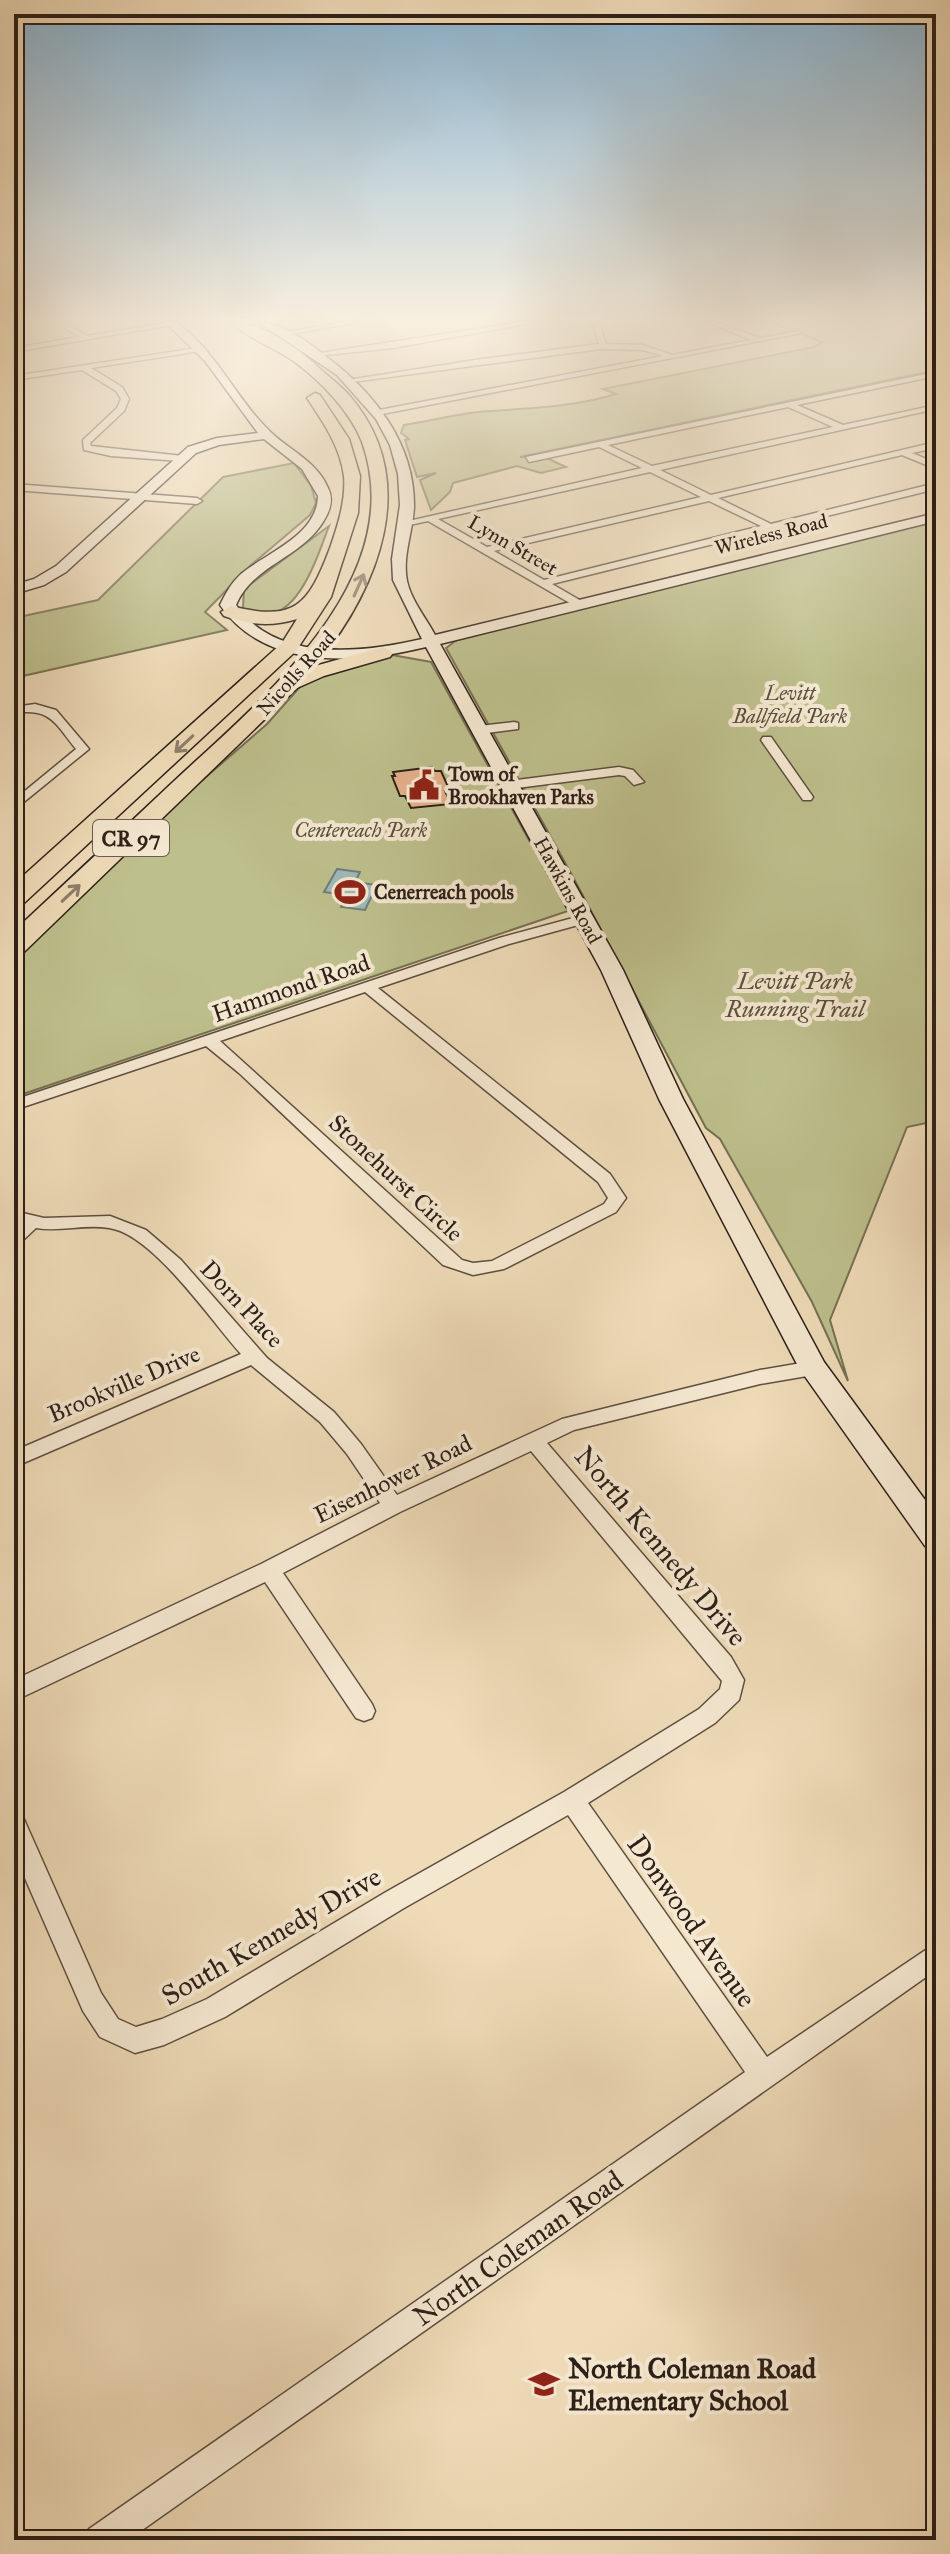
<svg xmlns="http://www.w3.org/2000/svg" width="950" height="2554" font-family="'IM FELL Great Primer',serif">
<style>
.green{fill:#bdbf8c;stroke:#757052;stroke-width:2}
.water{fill:#9db9b9;stroke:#707c79;stroke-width:2}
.building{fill:#e5af8c;stroke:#2d2018;stroke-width:2}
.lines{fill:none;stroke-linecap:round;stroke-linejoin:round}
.street-casing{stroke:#5e4f40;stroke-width:3}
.secondary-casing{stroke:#2d2018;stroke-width:3}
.highway-casing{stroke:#2d2018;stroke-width:3}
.street{fill:#f5e8d1;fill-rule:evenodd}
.secondary{fill:#f5e8d1;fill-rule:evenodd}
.highway{fill:#efdbb8;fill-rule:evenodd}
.oneway{stroke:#8e7e68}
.labels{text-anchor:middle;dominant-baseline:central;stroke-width:8;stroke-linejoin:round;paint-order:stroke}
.far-street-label{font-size:20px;fill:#2d2018;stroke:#f5e8d1}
.far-park-label{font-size:20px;font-style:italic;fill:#58503b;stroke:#f5e8d1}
.far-poi-label{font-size:20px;font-weight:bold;fill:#2d2018;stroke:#f5e8d1;text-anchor:start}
.shield{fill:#f5e8d1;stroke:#695c50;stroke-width:2}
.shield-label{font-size:22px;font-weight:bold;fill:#2d2018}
.park-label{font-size:24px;font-style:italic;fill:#58503b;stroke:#f5e8d1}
.street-label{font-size:24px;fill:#2d2018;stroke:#f5e8d1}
.near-street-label{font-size:28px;fill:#2d2018;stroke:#f5e8d1}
.near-poi-label{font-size:28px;font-weight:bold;fill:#2d2018;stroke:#f5e8d1;text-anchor:start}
</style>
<rect width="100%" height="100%" fill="#efdbb8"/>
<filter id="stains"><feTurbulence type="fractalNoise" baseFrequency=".0025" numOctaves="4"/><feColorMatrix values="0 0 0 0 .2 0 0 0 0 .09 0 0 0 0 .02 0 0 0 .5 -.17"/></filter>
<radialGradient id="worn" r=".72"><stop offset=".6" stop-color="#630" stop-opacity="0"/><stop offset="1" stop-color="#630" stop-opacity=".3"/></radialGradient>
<!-- green -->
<path class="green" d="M770,322H936V370L520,457L549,459L566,467L541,473L517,466L453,483L450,492L431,510L420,480L436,473L417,477L405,440L409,439L401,433L404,425C428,421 453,415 478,412C523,408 572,408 616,394L603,389L814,347L822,342Z
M294,463L311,486L316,503L310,515L251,565L205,612L227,630L14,678V618L98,600L223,477Z
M936,519V544L926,566L936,573V1121L907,1127L830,1320L848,1381L812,1302L720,1139L706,1128L573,877L446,648L457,640Z
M329,526C316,560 293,638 243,608L244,589Z
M392,655L431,662L568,911L14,1097V958L191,790L267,724L306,680L371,658Z"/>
<!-- water -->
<path class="water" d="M337,869L360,872L355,882L377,885L365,910L341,907L346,895L324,892Z"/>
<!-- building -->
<path class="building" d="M432,767L435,771H441L450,791H445L451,804L411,808L405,796H400L392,776H395L393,772Z"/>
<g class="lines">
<!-- street casing -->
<g class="street-casing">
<path id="street" d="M56,322H64L87,336L173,322L177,324L14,352V348L79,337Z
M344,322H361L285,335L281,333Z
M521,322H537L393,348L317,356L313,354Z
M592,322H599L606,344L643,345L672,355L751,340L707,322H716L760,338L798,331L802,333L377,415L374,411L663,356L643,350L601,349L352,382L348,380L482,359L599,344Z
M204,347L201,351L91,368L122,387L129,399L124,411L90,443L91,446L183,456L180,461L111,456L84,450L83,440L117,408L121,399L116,391L82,370L14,380V376Z
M936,372V376L797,405L843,425L936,405V409L660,470L711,495L936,442V448L912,453L936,463V469L902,455L718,498L771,524L936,483V489L552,584L583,602V606H575L428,521L405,526L400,523L642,468L599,447L529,462L526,457ZM788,407L833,427L652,466L608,445ZM650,472L701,497L487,547L438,519ZM709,501L761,526L544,580L494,551Z
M14,484L197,498L202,501L197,504L14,490Z
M35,704L56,710L89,749L14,810V800L76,749C54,722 51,708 14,713V707Z
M514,722L518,723V729L479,734L473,730L479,726Z
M763,737H771L813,797L811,800H803L761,740Z
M619,767L633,770L644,782L634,785L625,776L619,775L509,789L503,785L509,781Z
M584,915L591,919L589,922L509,944L378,988L610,1174L626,1198L616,1212L504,1269L473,1275L443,1265L239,1073L206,1046L14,1110V1100L499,938ZM365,992L598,1182L608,1198L604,1204L492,1261L473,1263L462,1260L220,1041Z
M14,1211L44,1218L110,1216L146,1230L181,1260L267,1358L334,1412L361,1444L397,1495L562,1419L760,1370L813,1361L820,1363L823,1368L820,1373L813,1375L760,1384L574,1430L547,1443L731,1657L744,1680L739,1700L715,1723L588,1803L767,2057L936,1943V1970L128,2540H84L89,2529L745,2072L568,1815L404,1908L225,2017L164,2045L135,2053L100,2037L83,2011L14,1853V1814L23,1817L101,1993L118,2019L136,2027L162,2019L207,1999L386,1892L564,1792L699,1709L720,1689L722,1681L531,1451L400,1512L283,1573L372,1704L375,1711L372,1718L364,1721L356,1718L265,1582L14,1701V1680L261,1564L380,1503L347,1454L320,1422L251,1365L14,1467V1451L241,1354C211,1321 153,1234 109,1228C85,1224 60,1232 36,1228L20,1243L14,1245V1229L19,1225L14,1223Z"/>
</g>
<!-- secondary casing -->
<g class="secondary-casing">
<path id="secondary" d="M165,322H176C219,353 237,403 276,437C295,453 318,464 328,488C334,500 330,511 323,522C301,558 253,565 236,605C276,663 362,653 422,639L393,580L392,559L400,505L398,474L390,445L376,419L337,375L258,322C283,322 309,343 328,358C375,394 415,444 414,507C413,532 402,556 407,581C411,600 426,618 435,635L936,513V521L440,644L623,970L683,1099L824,1362L936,1515V1550L925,1546L799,1368L659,1099L601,970L426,647C357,664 265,671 220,605C226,593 231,583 241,574C267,552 317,536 318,496L302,469L264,439L219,445L196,453L66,572L44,585L14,594V585L34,579L56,566L188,447L217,438L258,433L205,361Z"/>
</g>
<!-- highway casing -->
<g class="highway-casing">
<path id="highway" d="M230,322C259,321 295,346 316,365C326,375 338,383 348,394C424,480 378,589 315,666L383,647L393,653L390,657L324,676L297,688L24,952L14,954V931C67,882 120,832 173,782C261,700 411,580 362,442C350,411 319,379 292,360C273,347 247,338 230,322Z
M315,393L320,395L349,439L360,476L358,513L331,597L296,651L23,904L14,906V884L282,643L297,619C271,627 250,625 224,616L221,612L231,606C295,622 308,606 330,548C338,525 346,500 344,476C340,446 323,422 307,398Z"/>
</g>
<!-- street -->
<use href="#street" class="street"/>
<!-- secondary -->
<use href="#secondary" class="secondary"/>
<!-- highway -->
<use href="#highway" class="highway"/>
</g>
<!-- one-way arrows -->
<defs><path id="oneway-shaft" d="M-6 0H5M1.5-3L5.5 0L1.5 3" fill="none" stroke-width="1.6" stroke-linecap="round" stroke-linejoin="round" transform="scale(2)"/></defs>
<g class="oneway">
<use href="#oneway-shaft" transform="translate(359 585) rotate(-66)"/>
<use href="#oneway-shaft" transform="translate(184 744) rotate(137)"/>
<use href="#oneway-shaft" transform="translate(71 893) rotate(-43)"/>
</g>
<!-- sky -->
<linearGradient id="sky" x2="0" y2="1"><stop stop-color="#8ab6d5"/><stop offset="0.47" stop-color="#f8efdf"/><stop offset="1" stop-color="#f8efdf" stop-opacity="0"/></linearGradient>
<rect width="950" height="679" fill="url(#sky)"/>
<!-- icons -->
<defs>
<g id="civic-bare" transform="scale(2.4)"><path d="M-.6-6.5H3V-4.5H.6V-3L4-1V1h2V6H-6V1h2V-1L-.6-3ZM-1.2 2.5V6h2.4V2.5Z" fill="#8f2418" stroke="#f5e8d1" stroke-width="2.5" paint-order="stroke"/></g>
<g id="stadium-bare" transform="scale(2.4)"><path d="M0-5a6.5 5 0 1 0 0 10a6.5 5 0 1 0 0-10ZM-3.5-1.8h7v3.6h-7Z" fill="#8f2418" stroke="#f5e8d1" stroke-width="2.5" paint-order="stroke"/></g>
<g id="school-bare" transform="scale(2.4)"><path d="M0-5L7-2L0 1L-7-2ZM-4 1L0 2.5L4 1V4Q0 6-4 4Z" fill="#8f2418" stroke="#f5e8d1" stroke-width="2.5" paint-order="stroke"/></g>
</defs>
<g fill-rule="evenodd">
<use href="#civic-bare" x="424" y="785"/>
<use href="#stadium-bare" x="350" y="892"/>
<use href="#school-bare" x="544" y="2384"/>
</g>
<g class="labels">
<!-- far-street labels -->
<g class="far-street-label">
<text transform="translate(771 534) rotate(-14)">Wireless Road</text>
<text transform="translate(513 545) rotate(30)">Lynn Street</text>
<text transform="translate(296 673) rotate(-48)">Nicolls Road</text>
<text transform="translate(568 890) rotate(61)">Hawkins Road</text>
</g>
<!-- far-park labels -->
<g class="far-park-label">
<text x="790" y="693">Levitt<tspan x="790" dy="23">Ballfield Park</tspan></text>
<text x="361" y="830">Centereach Park</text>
</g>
<!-- far-poi labels -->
<g class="far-poi-label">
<text x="448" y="774">Town of<tspan x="448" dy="23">Brookhaven Parks</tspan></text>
<text x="374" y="892">Cenerreach pools</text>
</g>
<!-- shield labels -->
<rect class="shield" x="93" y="820" width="76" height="36" rx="6"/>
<g class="shield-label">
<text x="131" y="838">CR 97</text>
</g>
<!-- park labels -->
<g class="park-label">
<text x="795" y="981">Levitt Park<tspan x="795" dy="28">Running Trail</tspan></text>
</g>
<!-- street labels -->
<g class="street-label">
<text transform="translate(291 988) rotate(-19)">Hammond Road</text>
<text transform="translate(396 1178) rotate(43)">Stonehurst Circle</text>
<text transform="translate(242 1304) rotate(47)">Dorn Place</text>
<text transform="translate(124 1384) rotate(-23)">Brookville Drive</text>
<text transform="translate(393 1479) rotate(-26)">Eisenhower Road</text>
</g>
<!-- near-street labels -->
<g class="near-street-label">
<text transform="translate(661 1546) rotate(50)">North Kennedy Drive</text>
<text transform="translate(692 1921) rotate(55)">Donwood Avenue</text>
<text transform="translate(271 1936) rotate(-30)">South Kennedy Drive</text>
<text transform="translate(518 2248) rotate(-35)">North Coleman Road</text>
</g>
<!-- near-poi labels -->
<g class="near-poi-label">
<text x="568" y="2368">North Coleman Road<tspan x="568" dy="32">Elementary School</tspan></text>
</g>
</g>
<!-- margin -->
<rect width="950" height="2554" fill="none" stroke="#efdbb8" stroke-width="48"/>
<rect x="16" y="16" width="918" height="2522" fill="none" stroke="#2d2018" stroke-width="4"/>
<rect x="24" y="24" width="902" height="2506" fill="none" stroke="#2d2018" stroke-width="2"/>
<rect width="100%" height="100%" filter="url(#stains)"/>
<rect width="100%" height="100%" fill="url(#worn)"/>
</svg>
